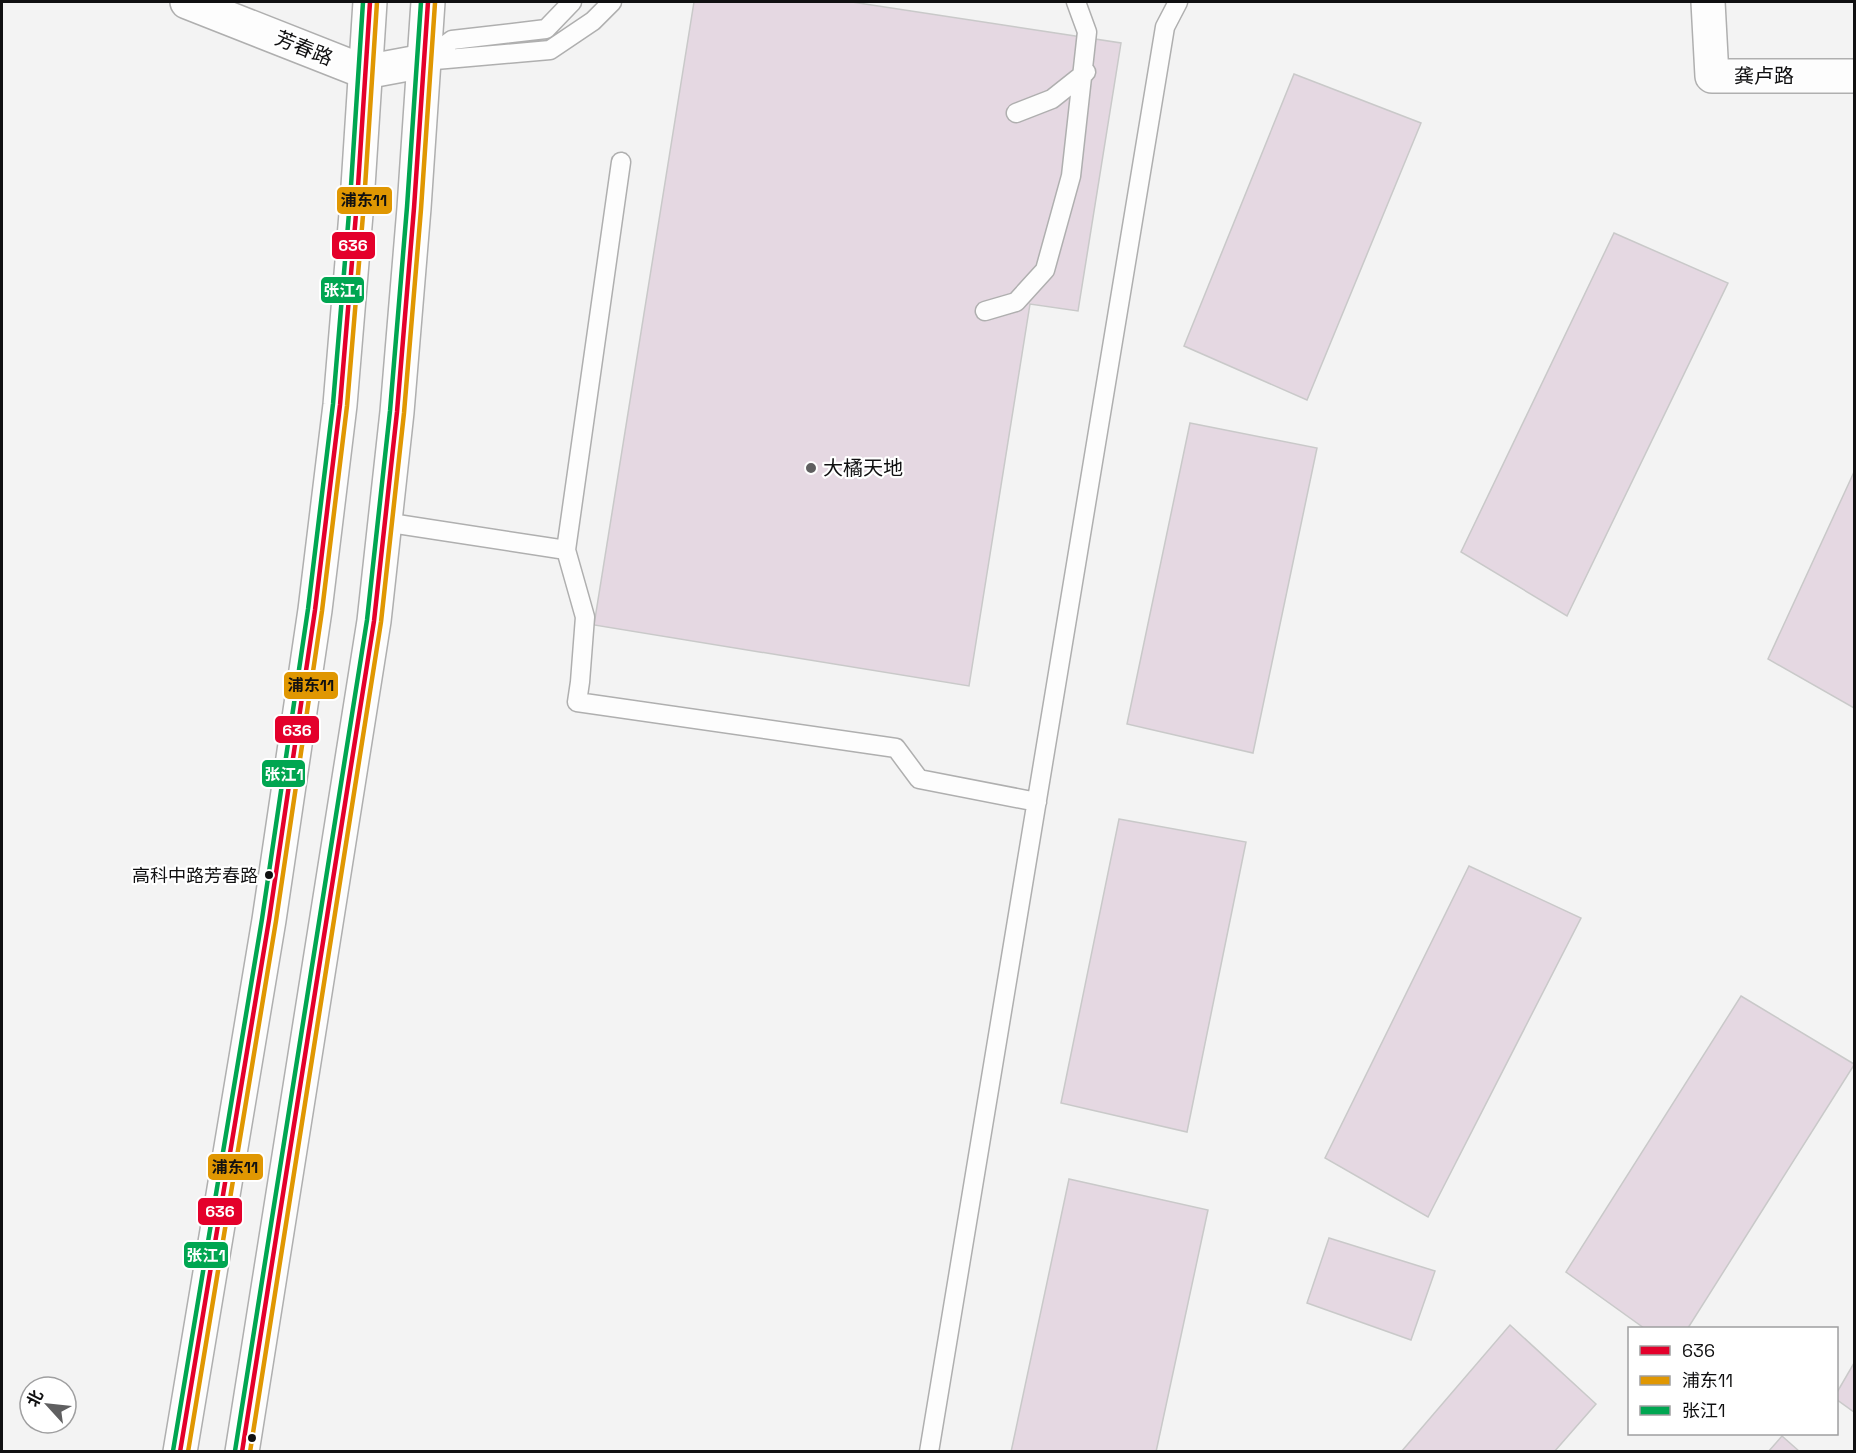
<svg xmlns="http://www.w3.org/2000/svg" width="1856" height="1453" font-family="'Space Grotesk','Noto Sans SC',sans-serif">
<style>
.building{fill:#e5d8e2;stroke:#c9c9c9;stroke-width:1.5}
.lines{fill:none;stroke-linecap:round;stroke-linejoin:round}
.lane-casing{stroke:#afafaf;stroke-width:21}
.street-casing{stroke:#afafaf;stroke-width:36}
.secondary-casing{stroke:#afafaf;stroke-width:36}
.primary-casing{stroke:#afafaf;stroke-width:36}
.lane{stroke:#fdfdfd;stroke-width:18}
.street{stroke:#fdfdfd;stroke-width:33}
.secondary{stroke:#fdfdfd;stroke-width:33}
.primary{stroke:#fdfdfd;stroke-width:33}
.bus-1-casing{stroke:#fff;stroke-width:9}
.bus-2-casing{stroke:#fff;stroke-width:9}
.bus-3-casing{stroke:#fff;stroke-width:9}
.bus-1{stroke:#e4002b;stroke-width:4.5}
.bus-2{stroke:#e09702;stroke-width:4.5}
.bus-3{stroke:#00a651;stroke-width:4.5}
.poi-dot{fill:#5f5f60;stroke:#fff;stroke-width:2}
.bus-dot{fill:#101011;stroke:#fff;stroke-width:2}
.labels{text-anchor:middle;dominant-baseline:central;stroke-width:4.5;stroke-linejoin:round;paint-order:stroke}
.bus-label{font-size:18px;fill:#101011;stroke:#fff;text-anchor:end}
.street-label{font-size:20px;fill:#101011;stroke:#fff}
.poi-label{font-size:20px;fill:#101011;stroke:#fff;text-anchor:start}
.line-badge{stroke:#fff;stroke-width:2}
.badge-label{font-size:16px;text-anchor:middle;font-weight:bold;fill:#fff}
.pale-badge-label{font-size:16px;text-anchor:middle;font-weight:bold;fill:#111}
</style>
<rect width="100%" height="100%" fill="#f3f3f3"/>
<!-- building -->
<path class="building" d="M694,2H852L1121,43L1078,311L1030,304L969,686L594,625Z
M1294,74L1421,123L1307,400L1184,346Z
M1614,233L1728,283L1567,616L1461,552Z
M1190,423L1317,448L1253,753L1127,724Z
M1854,472V708L1768,659Z
M1119,819L1246,842L1187,1132L1061,1103Z
M1469,866L1581,918L1428,1217L1325,1158Z
M1741,996L1854,1064V1065L1688,1328H1644L1566,1272Z
M1069,1179L1208,1210L1156,1452H1011Z
M1329,1238L1435,1271L1411,1340L1307,1303Z
M1510,1325L1596,1404L1554,1452H1401Z
M1854,1363V1412L1836,1399V1394Z
M1782,1436L1800,1452H1768Z"/>
<g class="lines">
<!-- lane casing -->
<g class="lane-casing">
<path id="lane" d="M424,61L550,50L593,21L612,2
M424,61L452,40L546,29L572,2
M1016,113L1052,99L1086,72
M621,162L566,550L585,617L580,682L577,702L896,748L919,779L1037,802
M985,311L1016,302L1045,270L1071,176L1087,32L1076,2
M384,522L566,550
M929,1452L1165,27L1178,2"/>
</g>
<!-- street casing -->
<g class="street-casing">
<path id="street" d="M1708,2L1712,76H1854"/>
</g>
<!-- secondary casing -->
<g class="secondary-casing">
<path id="secondary" d="M187,2L365,72L424,61"/>
</g>
<!-- primary casing -->
<g class="primary-casing">
<path id="primary" d="M180,1452L269,920L315,610L340,405L357,202L370,2
M242,1452L374,621L397,412L414,208L428,2"/>
</g>
<!-- lane -->
<use href="#lane" class="lane"/>
<!-- street -->
<use href="#street" class="street"/>
<!-- secondary -->
<use href="#secondary" class="secondary"/>
<!-- primary -->
<use href="#primary" class="primary"/>
<!-- bus-1 casing -->
<g class="bus-1-casing">
<path id="bus-1" d="M180,1452L269,920L315,610L340,405L357,202L370,2
M242,1452L374,621L397,412L414,208L428,2"/>
</g>
<!-- bus-2 casing -->
<g class="bus-2-casing">
<path id="bus-2" d="M188,1452L276,921L322,611L347,406L364,203L377,2
M250,1452L381,622L404,413L421,209L435,3"/>
</g>
<!-- bus-3 casing -->
<g class="bus-3-casing">
<path id="bus-3" d="M173,1451L262,919L308,609L333,404L350,201L363,2
M235,1451L367,620L390,411L407,207L421,2"/>
</g>
<!-- bus-1 -->
<use href="#bus-1" class="bus-1"/>
<!-- bus-2 -->
<use href="#bus-2" class="bus-2"/>
<!-- bus-3 -->
<use href="#bus-3" class="bus-3"/>
</g>
<!-- markers -->
<circle class="poi-dot" cx="811" cy="468" r="6"/>
<g class="bus-dot">
<circle cx="269" cy="875" r="5"/>
<circle cx="252" cy="1438" r="5"/>
</g>
<g class="labels">
<!-- bus labels -->
<g class="bus-label">
<text x="258" y="875">高科中路芳春路</text>
</g>
<!-- street labels -->
<g class="street-label">
<text transform="translate(304 48) rotate(22)">芳春路</text>
<text x="1764" y="76">龚卢路</text>
</g>
<!-- poi labels -->
<g class="poi-label">
<text x="823" y="468">大橘天地</text>
</g>
</g>
<g class="line-badge">
<rect x="336" y="186" width="57" height="29" rx="6" fill="#e09702"/>
<rect x="331" y="231" width="45" height="29" rx="6" fill="#e4002b"/>
<rect x="320" y="276" width="45" height="28" rx="6" fill="#00a651"/>
<rect x="283" y="671" width="56" height="29" rx="6" fill="#e09702"/>
<rect x="274" y="715" width="46" height="29" rx="6" fill="#e4002b"/>
<rect x="261" y="759" width="45" height="29" rx="6" fill="#00a651"/>
<rect x="207" y="1153" width="57" height="28" rx="6" fill="#e09702"/>
<rect x="197" y="1197" width="46" height="29" rx="6" fill="#e4002b"/>
<rect x="183" y="1241" width="46" height="28" rx="6" fill="#00a651"/>
</g>
<g class="badge-label">
<text x="353" y="251">636</text>
<text x="343" y="296">张江1</text>
<text x="297" y="736">636</text>
<text x="284" y="780">张江1</text>
<text x="220" y="1217">636</text>
<text x="206" y="1261">张江1</text>
</g>
<g class="pale-badge-label">
<text x="364" y="206">浦东11</text>
<text x="311" y="691">浦东11</text>
<text x="235" y="1173">浦东11</text>
</g>
<!-- border -->
<rect width="1856" height="1453" fill="none" stroke="#101011" stroke-width="6"/>
<!-- legend -->
<rect x="1628" y="1327" width="210" height="108" fill="#ffffff" stroke="#9f9fa0" stroke-width="1.5"/>
<rect x="1640" y="1346" width="30" height="9" fill="#e4002b" stroke="#9f9fa0" stroke-width="1.5"/>
<text x="1682" y="1357" font-size="18" fill="#101011">636</text>
<rect x="1640" y="1376" width="30" height="9" fill="#e09702" stroke="#9f9fa0" stroke-width="1.5"/>
<text x="1682" y="1387" font-size="18" fill="#101011">浦东11</text>
<rect x="1640" y="1406" width="30" height="9" fill="#00a651" stroke="#9f9fa0" stroke-width="1.5"/>
<text x="1682" y="1417" font-size="18" fill="#101011">张江1</text>
<!-- north arrow -->
<g transform="translate(48 1405) rotate(297)"><circle r="28" fill="#ffffff" stroke="#9f9fa0" stroke-width="1.5"/>
<path d="M0-4.5L10 22L0 15L-10 22Z" fill="#5f5f60"/>
<text y="-9" font-size="16" font-weight="bold" text-anchor="middle" fill="#101011">北</text>
</g>
</svg>
